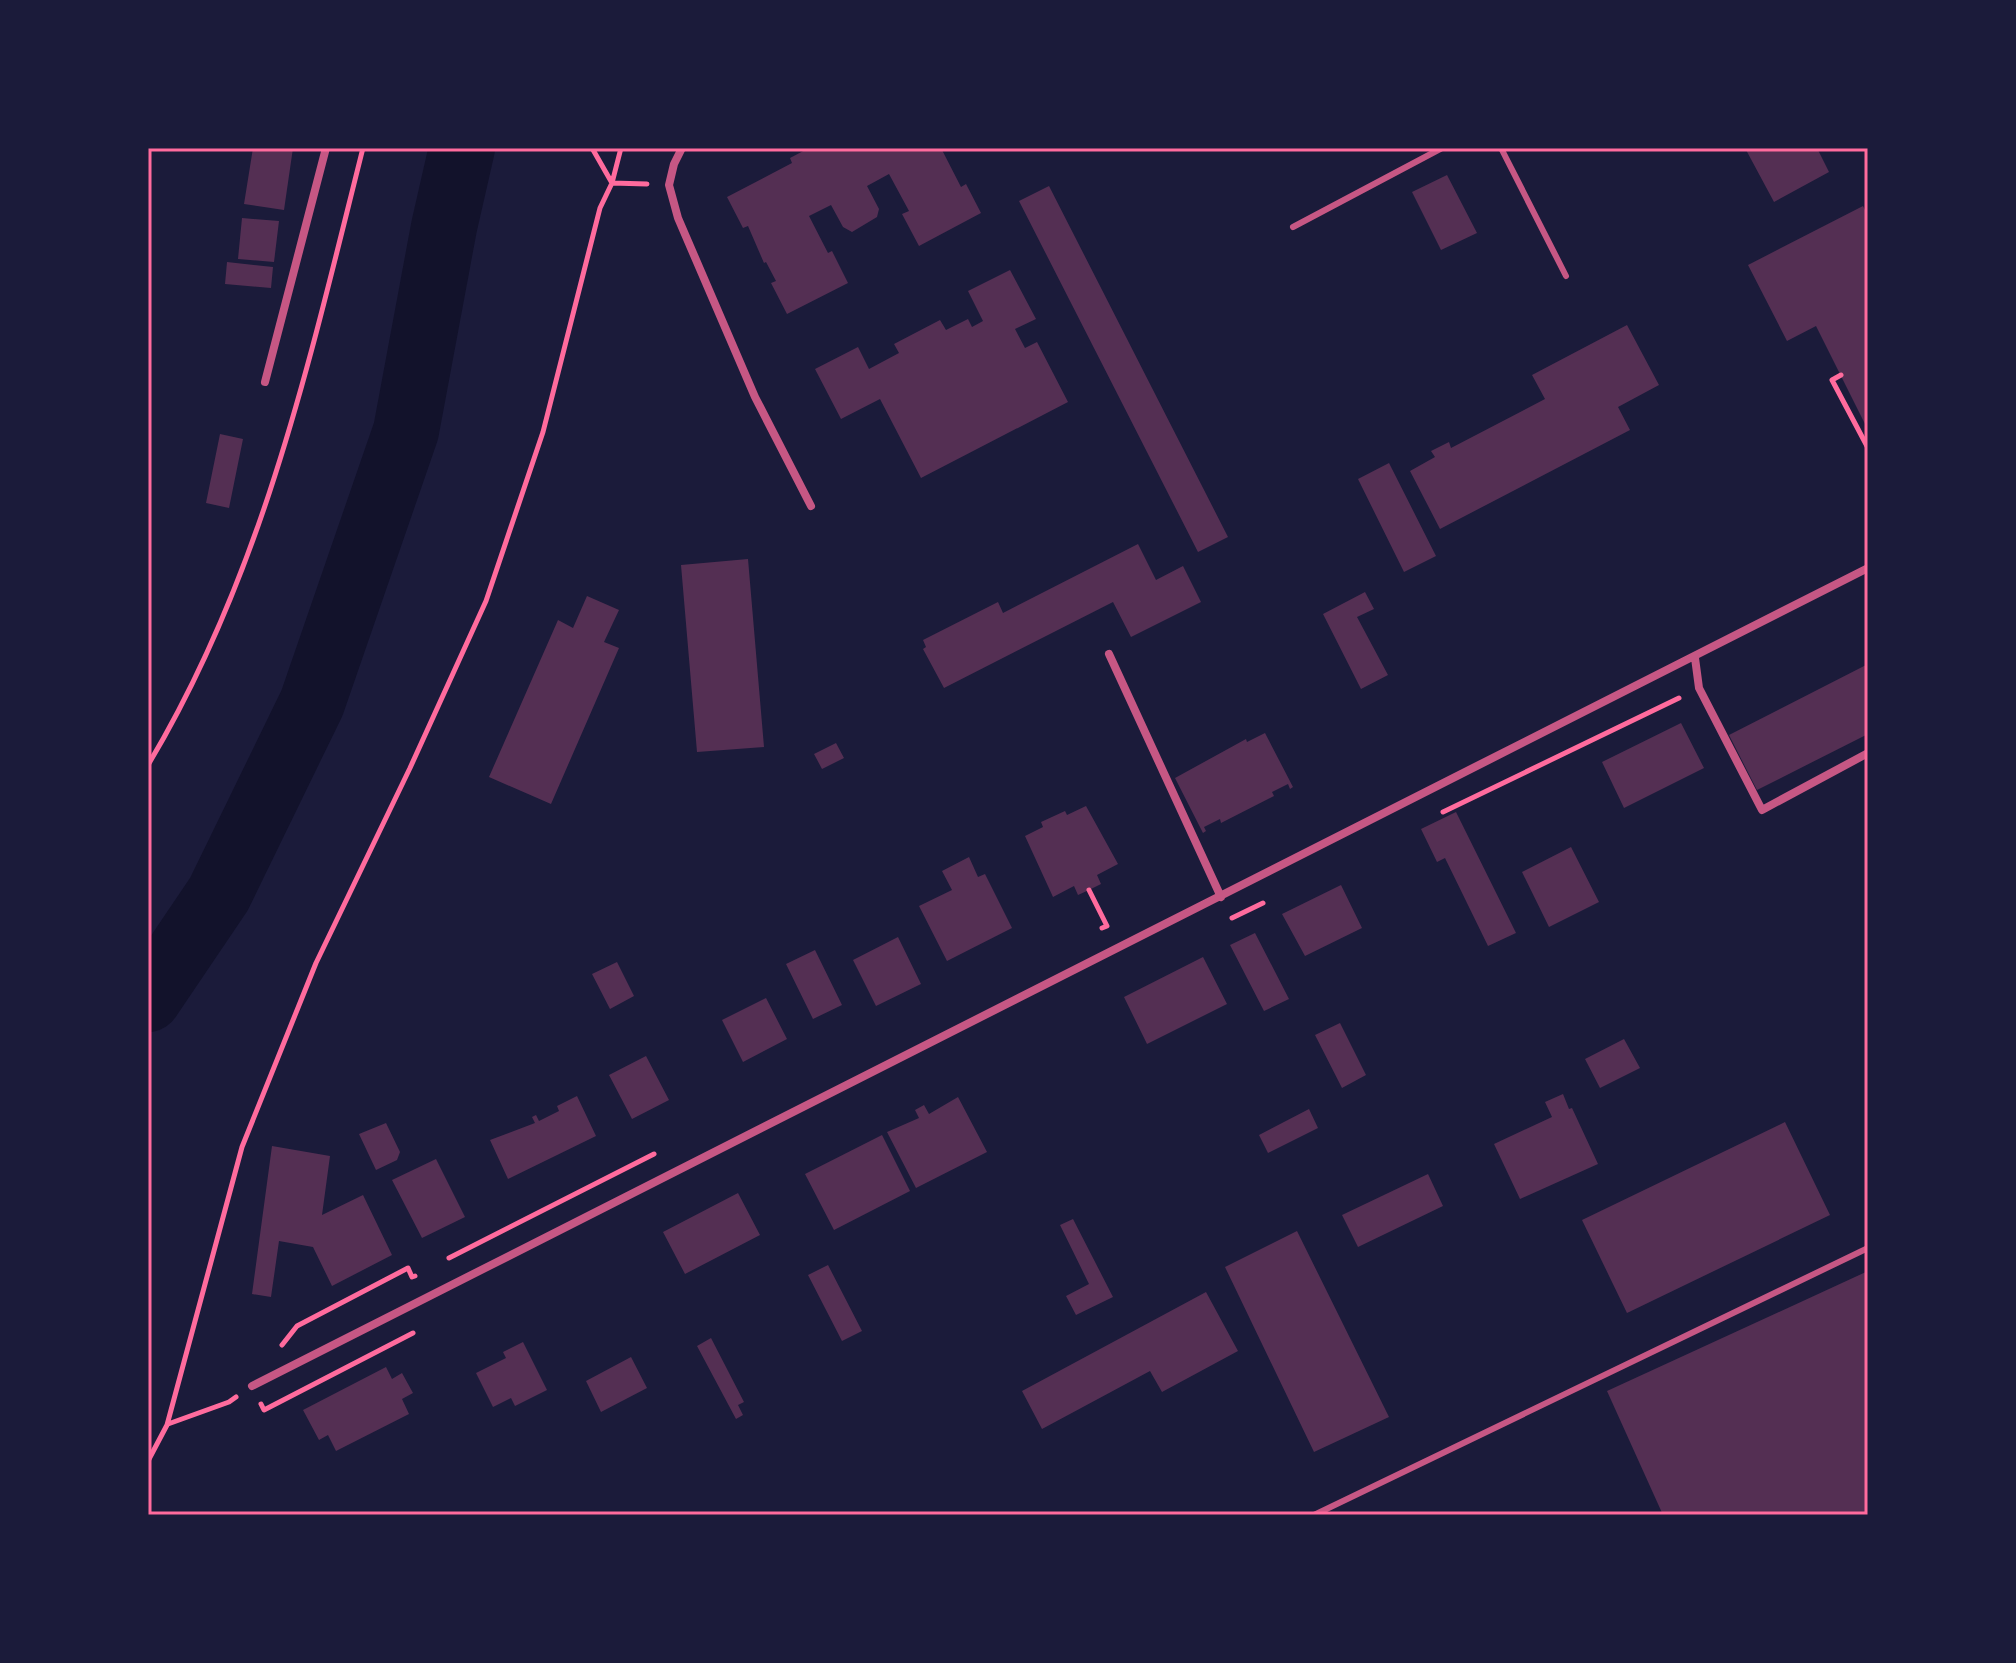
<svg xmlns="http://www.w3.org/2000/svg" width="2016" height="1663" font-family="Lato,sans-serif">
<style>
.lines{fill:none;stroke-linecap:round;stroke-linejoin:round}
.river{stroke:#12122b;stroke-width:66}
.building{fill:#542f53}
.path{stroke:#ff6b9d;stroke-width:5}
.service{stroke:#c65784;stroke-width:6}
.minor{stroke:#c65784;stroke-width:8}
.neatline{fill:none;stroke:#ff6b9d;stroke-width:3}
</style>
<rect width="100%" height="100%" fill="#1b1b3a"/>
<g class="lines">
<!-- river -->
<path class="river" d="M148,999L219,894L312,703L406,431L444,227L462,148"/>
</g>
<!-- building -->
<path class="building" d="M253,148H293L284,210L244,204Z
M809,148H941L961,187L966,184L981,213L919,246L902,214L909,211L889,174L867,186L879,209L877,217L852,232L843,227L831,205L809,216L828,253L832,251L848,283L787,314L771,283L776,281L766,262L764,263L748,226L743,228L727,197L792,163L790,158Z
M1745,148H1817L1829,172L1774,202Z
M1447,175L1477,233L1441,250L1412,192Z
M1049,186L1228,537L1198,552L1019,201Z
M1863,206L1868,216V430L1816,326L1787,341L1748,265Z
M242,218L279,221L274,262L238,259Z
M227,262L273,267L271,288L225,284Z
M1010,270L1036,319L1015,329L1025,348L1037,342L1068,402L921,478L880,399L841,419L815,369L858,347L869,369L899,353L894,344L940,320L946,330L968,319L972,327L983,321L968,291Z
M1627,325L1659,385L1618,407L1630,430L1440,529L1410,471L1435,457L1431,451L1449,442L1451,448L1545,399L1532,375Z
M220,434L243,439L229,508L206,503Z
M1389,463L1436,556L1404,572L1358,479Z
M1138,544L1156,580L1183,566L1201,602L1131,637L1113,602L944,688L923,649L926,647L923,640L998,602L1003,613Z
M748,559L764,747L697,752L681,565Z
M1365,592L1374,609L1357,617L1388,675L1361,689L1323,614Z
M587,596L619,610L604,642L619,648L551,804L489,777L558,620L573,628Z
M1868,664V734L1757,790L1729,735Z
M1681,723L1704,768L1624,808L1602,762Z
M1265,733L1293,787L1290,789L1288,784L1272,792L1274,796L1221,823L1220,819L1204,827L1206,831L1203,833L1175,778L1246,739L1247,742Z
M836,743L844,758L822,769L814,754Z
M1086,806L1118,864L1097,875L1101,884L1089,890L1078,895L1074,886L1053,897L1025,836L1043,827L1041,822L1065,811L1067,815Z
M1456,812L1516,933L1488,946L1445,858L1437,862L1421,829Z
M1571,847L1599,902L1549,927L1522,872Z
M969,857L978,877L985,874L1012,928L947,961L919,906L952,890L942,871Z
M1341,885L1362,928L1305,956L1282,914Z
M1255,933L1289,999L1264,1011L1230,945Z
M898,937L921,984L876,1006L853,960Z
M815,950L842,1005L813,1019L786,964Z
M1203,957L1227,1004L1147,1044L1124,997Z
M617,962L634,996L610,1009L592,974Z
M766,998L787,1039L743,1062L722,1020Z
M1340,1023L1366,1075L1342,1088L1315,1035Z
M1624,1039L1640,1068L1600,1088L1585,1059Z
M646,1056L669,1100L632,1119L609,1075Z
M1563,1094L1569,1109L1572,1108L1598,1164L1520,1199L1494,1144L1552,1117L1545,1102Z
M577,1096L596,1136L508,1179L490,1140L535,1123L532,1117L536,1115L539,1121L559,1111L557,1106Z
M958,1097L987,1152L916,1188L887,1132L919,1118L915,1110L924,1105L929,1114Z
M1309,1109L1318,1128L1268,1153L1259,1135Z
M1785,1122L1830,1215L1627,1313L1582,1220Z
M386,1123L400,1152L397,1160L376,1170L359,1134Z
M882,1135L910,1191L834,1230L805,1174Z
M272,1146L330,1156L322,1215L363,1195L392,1255L332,1286L313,1247L279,1241L271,1297L252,1294Z
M436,1159L465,1217L422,1238L392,1180Z
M1428,1174L1443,1206L1358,1247L1342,1215Z
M738,1193L760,1235L685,1274L663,1232Z
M1073,1219L1113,1297L1076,1315L1066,1296L1089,1284L1060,1225Z
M1297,1231L1389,1417L1314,1452L1225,1267Z
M828,1265L862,1331L842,1341L808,1275Z
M1868,1271V1515H1663L1607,1391Z
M1206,1292L1238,1351L1162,1392L1150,1371L1042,1429L1022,1391Z
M711,1338L744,1402L738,1405L743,1415L736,1419L697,1346Z
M523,1342L547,1390L515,1406L511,1398L493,1407L476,1373L506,1358L503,1352Z
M631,1357L647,1388L601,1412L586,1381Z
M386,1367L392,1379L402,1373L413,1393L402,1399L409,1414L336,1451L328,1435L319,1440L303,1410Z"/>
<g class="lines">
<!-- path -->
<path class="path" d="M592,148L612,183L647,184
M1841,375L1832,380L1868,448
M148,765C263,573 309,362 363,148
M1443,812L1679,698
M1089,890L1107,926L1102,928
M1232,918L1263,903
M449,1258L654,1154
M282,1345L297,1326L408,1268L412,1277L415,1276
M261,1404L264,1410L413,1333
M168,1424L229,1402L236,1397
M148,1461L167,1425L242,1147L316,963L410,768L486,601L543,432L600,208L612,183L621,148"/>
<!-- service -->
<path class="service" d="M1501,148L1566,276
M1293,227L1442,148
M1314,1515L1868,1248"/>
<!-- minor -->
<path class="minor" d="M682,148L674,164L669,185L678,218L755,397L811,506
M265,382L326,148
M1109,654L1221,897
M1695,658L1699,688L1762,810L1868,753
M252,1386L1868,568"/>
</g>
<!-- border -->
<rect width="2016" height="1663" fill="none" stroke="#1b1b3a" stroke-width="300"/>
<rect x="150" y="150" width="1716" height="1363" class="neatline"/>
</svg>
